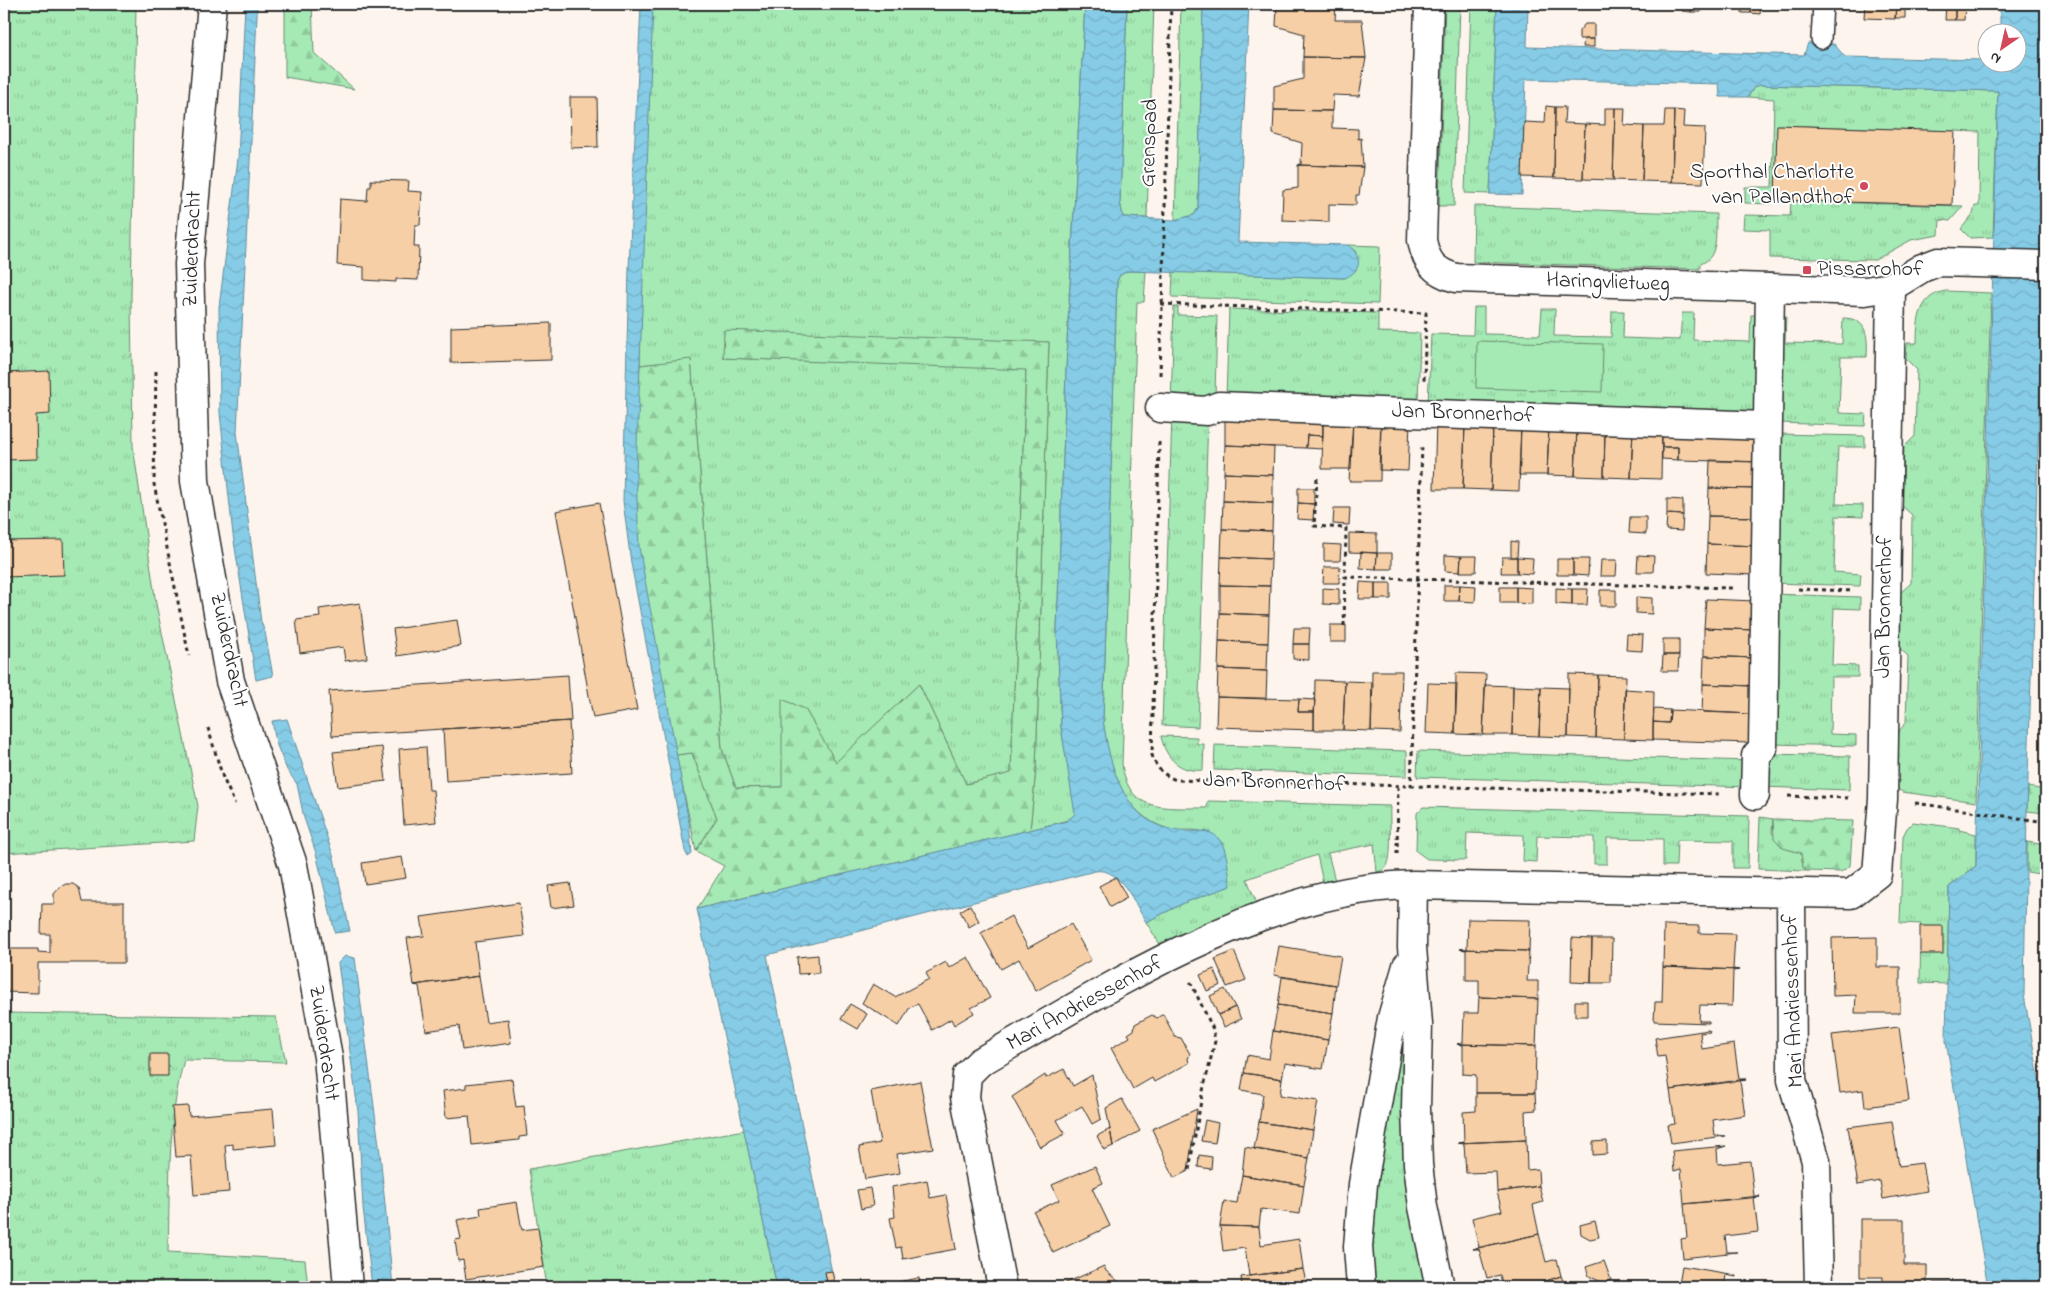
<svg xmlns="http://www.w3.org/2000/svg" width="2050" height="1291" font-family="'Indie Flower',sans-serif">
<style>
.grass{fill:url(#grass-tufts);stroke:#688a70}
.forest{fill:url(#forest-firs);stroke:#688a70}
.green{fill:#a5e9b4;stroke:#688a70}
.water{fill:url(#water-waves);stroke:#628c9c}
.building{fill:#f7cfa6;stroke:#2b2b2b}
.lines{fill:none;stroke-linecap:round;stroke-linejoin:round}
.lane-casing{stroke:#2b2b2b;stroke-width:22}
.street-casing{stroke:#2b2b2b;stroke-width:31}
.secondary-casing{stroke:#2b2b2b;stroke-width:31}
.path{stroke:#2b2b2b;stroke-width:3;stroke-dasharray:4 4;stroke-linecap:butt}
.lane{stroke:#fff;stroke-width:19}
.street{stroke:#fff;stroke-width:28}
.secondary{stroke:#fff;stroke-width:28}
.poi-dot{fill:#d1495b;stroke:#fff;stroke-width:2}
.labels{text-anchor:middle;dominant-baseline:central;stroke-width:4;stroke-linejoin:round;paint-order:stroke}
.street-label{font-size:22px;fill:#2b2b2b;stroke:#fff}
.poi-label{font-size:22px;fill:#2b2b2b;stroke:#fff;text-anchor:end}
</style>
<defs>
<pattern id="grass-tufts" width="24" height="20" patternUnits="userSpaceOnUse" patternTransform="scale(1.25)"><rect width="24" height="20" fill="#a5e9b4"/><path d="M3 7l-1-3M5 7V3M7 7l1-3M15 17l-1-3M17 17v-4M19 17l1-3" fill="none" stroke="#8ec89b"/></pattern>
<pattern id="forest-firs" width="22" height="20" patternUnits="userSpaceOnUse" patternTransform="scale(1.25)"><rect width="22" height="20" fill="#a5e9b4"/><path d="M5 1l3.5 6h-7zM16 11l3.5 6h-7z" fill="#8ec89b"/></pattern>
<pattern id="water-waves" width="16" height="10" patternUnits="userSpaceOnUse" patternTransform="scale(1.25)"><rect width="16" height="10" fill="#86cce7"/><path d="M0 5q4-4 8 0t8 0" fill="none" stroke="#74afc6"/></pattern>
</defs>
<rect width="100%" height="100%" fill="#fdf5ed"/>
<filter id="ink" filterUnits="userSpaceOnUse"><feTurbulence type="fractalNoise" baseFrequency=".02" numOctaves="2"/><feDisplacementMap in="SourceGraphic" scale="10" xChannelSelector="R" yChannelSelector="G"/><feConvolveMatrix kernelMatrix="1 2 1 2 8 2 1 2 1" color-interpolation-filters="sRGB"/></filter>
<g filter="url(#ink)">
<!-- grass -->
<path class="grass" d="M4,4H136L131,296L133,446L156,604L198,806L194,841L4,853Z
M649,4H1085L1067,343L1057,630L1061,727L1075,807V814L1072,819L1030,830L1036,769L1049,342L723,358L1026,369L1011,774L966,784L919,684L836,763L805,709L782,787L736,788L722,749L691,360L640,365V209Z
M1127,4H1154L1147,218L1123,217L1120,202Z
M1181,4H1203L1198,208L1194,215L1175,220Z
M1445,4H1460L1454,206H1439Z
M1471,4H1497L1490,194L1465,193Z
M1760,85L1998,91L1993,237L1970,238L1961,229L1973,214L1975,206H1979L1980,132L1778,125L1775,201H1771V204L1745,203V187H1772L1774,99L1748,97L1754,87Z
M1791,201L1963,206L1950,221L1940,220L1939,235L1911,240L1875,260L1770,258V230L1743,229L1744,215L1790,216Z
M1474,206L1716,214C1715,231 1720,258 1700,264V269L1473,262Z
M1348,245L1380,246L1378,304L1172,297L1173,272L1345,278L1356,252Z
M1128,271H1146L1144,302H1137L1122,764C1129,815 1166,807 1207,808L1208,801L1390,806C1389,821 1393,854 1387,866C1385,870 1381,871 1377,872L1374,844L1328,853L1335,881L1323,883L1317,855L1247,879L1257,904L1161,946L1146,922L1186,902L1230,886L1223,844C1217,840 1210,834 1203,832C1193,828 1179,832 1169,829C1120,815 1109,763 1103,720L1117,281L1120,275Z
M1946,291L1991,293L1976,802L1902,792L1896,787L1897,733L1906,723L1908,656L1899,648L1900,593L1911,583L1912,515L1902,506L1904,447L1915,436L1917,370L1906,359L1907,343H1917C1917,320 1919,295 1946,291Z
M1174,307H1178V315L1217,316L1215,397L1171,405Z
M1474,307H1484V334L1540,335L1542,309H1555L1554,336L1611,337L1612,311H1624L1623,338L1680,340L1682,313H1694L1693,340L1750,342L1751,315H1764L1761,415L1428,405L1431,334L1473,335Z
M1229,309L1378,313V332L1420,333L1418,404L1226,398Z
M1774,317H1786L1785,343L1842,344L1843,318C1868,318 1868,337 1867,357H1841L1839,413L1866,414L1865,426L1779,423Z
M1172,414L1208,416L1198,727L1162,725Z
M1778,434L1865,436V447H1838L1836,504L1863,505V517L1836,516L1834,572L1861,574L1860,586L1774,583Z
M1773,594L1860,597V609L1834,608L1832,665L1858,666V677H1831L1830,734L1856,735V746L1769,744Z
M1161,736L1197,737V744H1204L1203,770C1180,773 1165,758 1161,736Z
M1215,745L1407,751V776L1214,770Z
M1418,751L1751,761L1750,787L1417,777Z
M692,753L717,818L696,851L676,755Z
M1769,754L1850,756L1849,790L1761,787Z
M1423,807L1749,816L1748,868H1733V841L1677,840L1676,866H1663V839L1607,838V864H1594V837L1537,836L1536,862L1523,861L1524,835L1467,833L1466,860L1427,859L1416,851L1417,813Z
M1760,817L1773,819L1772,833L1787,849L1801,853L1803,867L1806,871L1758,869Z
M1913,822L1959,828V830L1976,834V866L1949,887L1947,984L1920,983L1921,924L1900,923L1903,836L1907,828Z
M2027,842L2046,845V875L2027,872Z
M4,1013L276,1017L286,1062L184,1060C167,1121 170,1189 168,1252L305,1260L308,1287H4Z
M1407,1016L1432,1287H1367L1365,1232L1400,1021Z
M744,1130L777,1287H547L529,1169Z"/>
<!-- forest -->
<path class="forest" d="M285,4H312L314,53L354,89L285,77Z
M724,330L1049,342L1036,769L1030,830L697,909L724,866L696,851L717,818L692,753L676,755L637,545L633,474L640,365L691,359L722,749L736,788L782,787V699L805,709L836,762L919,684L966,784L1011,773L1026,370L723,358Z
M2028,787L2046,790V815L2045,813L2027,811Z
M1773,819L1853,821L1850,866L1841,872L1806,871L1803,867L1801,853L1783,848L1774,838Z"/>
<!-- green -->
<path class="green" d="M1477,341L1603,344L1602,392L1476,388Z"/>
<!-- water -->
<path class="water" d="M245,4H257V16L237,432L261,622L265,632L273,676L256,680L233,535L220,413L219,307L238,158Z
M641,4H653L636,474L639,547L689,823L692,854L688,857L685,851L631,563L623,501L629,268Z
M1085,4H1127L1120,202L1123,217L1175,220L1194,215L1198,208L1203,4H1249L1238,242L1348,245C1362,256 1363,270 1345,278L1128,271L1120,275L1117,281L1103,720C1110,767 1124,827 1182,831C1194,832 1209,828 1218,838C1228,848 1228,872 1231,886L1186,902L1146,922C1134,903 1121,867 1095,871L767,955L835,1287H777L697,909L1067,821L1075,814L1061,727L1057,630L1067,343Z
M1497,4H1528L1527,47L1804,55L1808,43L1834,44L1845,57L1987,60L1988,62H2018V32H2000V4H2046V188L2027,810L2024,995L2046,1118V1287H1988L1946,1041L1949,887L1976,866L1998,91L1760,85L1754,87L1748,97H1720L1719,84L1526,79L1522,195L1490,194Z
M287,719L334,858L350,931L335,933L316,853L304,818L297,784L287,770L276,743L272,721Z
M345,956L355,958L380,1153L393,1287H372L363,1207L358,1111L338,963Z"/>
<!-- building -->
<path class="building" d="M1277,4H1336L1335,20H1362L1366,58L1303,57L1304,34L1276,26Z
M1682,4H1692L1691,12L1682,11Z
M1692,4H1701V12H1691Z
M1742,4H1751V13H1742Z
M1751,4H1761L1760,14L1751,13Z
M1865,4H1896L1895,19L1864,18Z
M1896,4H1905V18H1895Z
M1946,4H1955V20H1945Z
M1955,4H1986H1965L1964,20H1955Z
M1585,24H1594V39H1579V31Z
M1584,39H1594V47H1583Z
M1303,57L1366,58L1359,96L1333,95L1332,111L1274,110V86L1303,79Z
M570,97H597L598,147L571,148Z
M1546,106L1555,107L1554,178L1522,177L1524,122L1545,123Z
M1555,107H1565L1564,123L1585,124L1583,179L1554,178Z
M1605,108H1615L1613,180L1583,179L1585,124L1605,125Z
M1615,108H1625L1624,125L1644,126L1642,181L1613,180Z
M1274,110L1332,111V128L1358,129V139L1361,138L1363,167L1298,165L1301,164L1302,143L1273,134Z
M1665,110H1674L1672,182L1642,181L1644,126H1664Z
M1674,110L1684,111L1683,127L1705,128L1703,183L1672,182Z
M1777,125L1955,131L1952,205L1775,200Z
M1298,165L1363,167L1359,195H1356V205L1329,204V222L1282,220L1283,190L1298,188Z
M371,180L409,181L408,191L422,192L420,225H415L414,247H419L418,280L396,279V282L364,280V267L337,265L340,199L367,201L368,187H371Z
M551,323V360L451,363V327Z
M49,371L50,414L36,415L37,459L4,460V373Z
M1225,416L1323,419V436L1307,435L1306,448L1225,445Z
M1323,419L1353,420L1351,469H1322Z
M1353,420H1381L1380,481H1349Z
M1381,420L1410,422L1408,471L1379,470Z
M1436,422L1465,423L1463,489H1434Z
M1465,423L1493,424L1491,490L1463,489Z
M1493,424L1521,425L1519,491L1491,490Z
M1521,425L1549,426L1547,475H1519Z
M1549,426L1577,427L1575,476L1547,475Z
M1577,427L1605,428L1604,477L1575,476Z
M1605,428H1633L1631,478L1604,477Z
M1633,428L1662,429L1661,479L1631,478Z
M1662,429L1760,432L1759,462L1678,460V447H1662Z
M1307,435L1323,436L1322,449L1306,448Z
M1225,445L1274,447L1273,475L1224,473Z
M1662,447H1678V460L1662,459Z
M1710,460L1759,462V489L1709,488Z
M1224,473L1273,475V503L1223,501Z
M1298,488H1314V504L1298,503Z
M1709,488L1759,489L1758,517L1708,516Z
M1667,499L1683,500V515L1667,514Z
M1223,501L1273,503L1272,531L1222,529Z
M599,503L637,710L593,718L556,511Z
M1298,503L1314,504L1313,520L1297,519Z
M1334,508H1350L1349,525L1333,524Z
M1667,514L1683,515L1682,531L1666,530Z
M1708,516L1758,517L1757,546L1707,544Z
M1630,517H1646V534L1629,533Z
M1222,529L1272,531L1271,559L1221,557Z
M1349,533L1377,534V553L1349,552Z
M63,540L64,575L4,577V541Z
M1511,541L1518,542L1517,557H1511Z
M1324,544L1341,545L1340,561H1324Z
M1707,544L1757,546L1756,575L1706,573Z
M1361,552L1377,553L1376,569L1360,568Z
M1377,553H1392V569H1376Z
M1445,555L1461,556L1460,572L1445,571Z
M1638,555L1654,556L1653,572H1637Z
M1461,556H1477L1476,572H1460Z
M1221,557L1271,559L1270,586L1220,585Z
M1502,557H1517V573H1501Z
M1517,557L1533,558L1532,574L1517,573Z
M1557,559H1573V575H1557Z
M1573,559H1589L1588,576L1573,575Z
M1601,560H1617L1616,576H1600Z
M1324,567H1340L1339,583H1323Z
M1360,582L1375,583V599H1359Z
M1375,583H1391V599H1375Z
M1220,585L1270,586L1269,615L1220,613Z
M1444,585H1460L1459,601H1444Z
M1460,585L1476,586L1475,602L1459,601Z
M1500,587H1516V603H1500Z
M1516,587L1532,588V604L1516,603Z
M1323,588L1339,589V605L1323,604Z
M1556,588L1572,589V605L1556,604Z
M1572,589H1588L1587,605H1572Z
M1600,590H1616V606H1600Z
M1636,597L1652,598V614L1636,613Z
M1706,599L1755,601V630L1704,628Z
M360,603L367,658L345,661L343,647L300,653L296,620L320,617L319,609Z
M1220,613L1269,615L1268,643L1219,641Z
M457,620L461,646L397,656L393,629Z
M1330,625H1346V642H1330Z
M1294,628H1310L1309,644H1293Z
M1704,628L1755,630L1754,658L1704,656Z
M1627,634L1643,635L1642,651L1626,650Z
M1663,639H1679V655H1663Z
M1219,641L1268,643L1267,671L1218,669Z
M1293,644H1309V660L1293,659Z
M1663,655H1679L1678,671H1662Z
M1704,656L1754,658L1753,686L1703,684Z
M1218,669L1267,671L1266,699L1217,697Z
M1372,671H1402L1400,732L1371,731Z
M1456,673L1486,674L1483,735L1455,734Z
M1569,674L1598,675L1596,738L1568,737Z
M568,675L571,721L332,736L329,691Z
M1598,675L1626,676L1624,739L1596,738Z
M1315,680L1345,681L1343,730H1314Z
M1345,681L1373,682L1371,731L1343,730Z
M1428,683L1457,684L1455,734L1426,733Z
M1703,684L1753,686L1752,714L1702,712Z
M1485,685L1513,686L1512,735H1483Z
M1513,686L1541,687L1539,736L1512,735Z
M1541,687L1569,688L1568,737L1539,736Z
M1625,689L1654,691L1653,740L1624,739Z
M1217,697L1299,699L1298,712H1314V730L1216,727Z
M1299,699L1315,700L1314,712H1298Z
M1654,709L1670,710L1669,723L1653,722Z
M1670,710L1752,714L1751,743L1653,740V722L1669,723Z
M569,721L572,773L446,781L443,729Z
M382,747L386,781L338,787L333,752Z
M426,747L429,790H433L436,822L404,825L399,749Z
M402,857L406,878L365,884L362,863Z
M1116,877L1127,898L1110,907L1099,886Z
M570,883L574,905L551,908L548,886Z
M66,884H73L79,888L82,902H124V963H38V993L4,992V949H38V952L50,953V934H41L42,904H54V894L60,887Z
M519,903L524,936L475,942L479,976L414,985L407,938L424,936L421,917Z
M970,905L979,921L969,927L960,911Z
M1011,916L1028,948L1071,924L1091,960L1036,991L1019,959L1001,969L981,933Z
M1468,919L1530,920L1529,951L1460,949H1467Z
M1664,925L1699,926V933L1735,934L1733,969L1739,970L1663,967Z
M1920,926H1943V954H1920Z
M1877,937V967H1900V1013H1855L1856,995L1833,996L1832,938Z
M1572,938L1592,939L1591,983L1571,982Z
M1592,939H1612L1611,983H1591Z
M1279,946L1341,956L1336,985L1274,975Z
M1460,949L1529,951L1527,981H1538V999L1479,997V980H1466V950Z
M1234,951L1246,980L1227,987L1215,959Z
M818,955L819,973L798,974L797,957Z
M968,957L990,998L971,1008L974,1013L954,1025L951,1019L932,1030L918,1004L910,1007L899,1026L862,1003L873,984L895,997L929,979L926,973L946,962L949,968Z
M1663,967L1739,970L1733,971L1732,1006L1700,1005L1699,1021H1709V1023L1654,1021L1655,1002H1662Z
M1214,969L1221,985L1207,991L1200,975Z
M479,976L486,1022L508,1019L511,1043L462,1050L459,1026L426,1031L419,986L414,985Z
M1282,977L1336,985L1333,1013L1278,1005Z
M1225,989L1235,1007L1218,1015L1210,996Z
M1479,997L1538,999L1536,1046L1457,1044L1463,1043L1464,1013H1478Z
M1575,1001H1587V1016H1575Z
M850,1004L867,1014L858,1029L841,1019Z
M1278,1005L1333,1013L1328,1040L1273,1031Z
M1235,1007L1241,1019L1224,1027L1218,1015Z
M1163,1014L1175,1037L1181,1038L1190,1054L1188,1059L1189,1063L1154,1082L1152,1078L1133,1089L1111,1048L1130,1037L1128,1034L1134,1030L1135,1024L1152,1015L1157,1018Z
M1899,1027L1909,1101L1865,1107L1863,1090L1840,1093L1832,1035Z
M1709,1030L1710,1032L1700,1033L1702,1049L1734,1044L1739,1079H1746L1670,1090L1665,1056L1658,1057L1655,1038Z
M1273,1031L1328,1040L1323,1069L1285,1063L1282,1079L1244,1073L1247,1055L1269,1059Z
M1457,1044L1536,1046L1535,1093H1476V1075L1463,1074V1045Z
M150,1054H168V1076H150Z
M1064,1069L1073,1086L1092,1075L1101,1119L1092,1124L1082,1106L1057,1120L1065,1134L1040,1147L1012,1097L1045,1075L1046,1078Z
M1244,1073L1282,1079L1280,1095L1318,1101L1313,1130L1259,1122L1263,1094L1241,1090Z
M512,1079L516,1107L524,1106L527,1136L519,1137V1140L472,1145L469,1116L446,1118L443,1091L466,1088V1084Z
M1746,1080L1740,1081L1745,1115L1713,1120L1715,1135L1725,1136L1671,1143L1668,1125L1675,1124L1670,1090Z
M920,1081L933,1148L897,1154L900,1173L865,1179L859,1147L880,1143L871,1091Z
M1476,1093H1535L1536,1110L1525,1111L1526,1140L1458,1143L1464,1142L1463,1112L1476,1111Z
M1122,1099L1140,1131L1113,1146L1106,1108Z
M188,1106L189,1116L273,1109L276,1145L233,1149V1144L225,1145L229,1192L194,1195L191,1156L176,1157L172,1107Z
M1197,1109L1188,1171L1174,1178L1152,1129Z
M1205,1120L1218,1123L1215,1143L1201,1141Z
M1892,1121L1899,1166L1922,1163L1927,1191L1883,1199L1880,1181L1858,1185L1848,1127Z
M1259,1122L1313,1130L1309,1158L1254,1149Z
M1110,1129L1113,1146L1104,1150L1097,1136Z
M1526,1140L1527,1170L1538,1169L1539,1186L1497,1192L1496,1172L1466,1173L1464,1144L1458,1143Z
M1607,1141V1154L1593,1155V1142Z
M1726,1146L1717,1149L1718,1164L1750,1161L1754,1196H1760L1684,1204L1681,1169L1674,1171L1672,1151Z
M1245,1147L1309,1158L1304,1185L1242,1175Z
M1199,1155L1212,1157L1211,1169L1198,1167Z
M1095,1166L1103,1183L1092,1188L1110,1226L1053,1253L1034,1212L1059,1200L1052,1185Z
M1242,1175L1304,1185L1300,1214L1261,1209L1259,1227L1220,1226L1224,1201L1237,1203Z
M927,1180L930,1198L946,1195L956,1249L903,1259L901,1247L896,1248L890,1218L895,1217L892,1187Z
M1539,1186L1543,1202L1533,1205L1539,1234L1473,1249L1479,1247L1472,1218L1502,1211L1497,1192Z
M870,1188L873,1206L861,1209L857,1190Z
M1760,1197L1754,1198L1758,1232L1725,1236L1727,1252H1737L1683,1258L1681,1239L1687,1238L1684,1204Z
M517,1202L522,1230L538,1228L544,1267L466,1279L463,1260L458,1261L455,1240L461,1239L457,1220L481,1216L480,1208Z
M1860,1219H1904V1265H1927V1287H1883V1277H1860Z
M1595,1221L1599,1237L1590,1239L1581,1234L1580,1225Z
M1220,1226L1259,1227L1261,1245L1299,1239L1303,1269L1249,1276L1245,1248L1223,1251Z
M1539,1234L1546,1262L1557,1259L1561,1276L1528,1287H1503L1500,1275L1487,1278L1479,1249H1473Z
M1604,1261L1611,1280L1603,1283L1589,1276L1586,1267Z
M1104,1266L1106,1271L1125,1287H1057Z
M1682,1266L1736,1275V1277L1726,1275L1724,1287H1685L1679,1284Z
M1303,1269L1307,1287H1242L1241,1277Z
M832,1271L835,1285L828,1287L825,1272Z
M1561,1276L1566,1287H1528Z
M919,1278L921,1287H882L881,1285Z
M1933,1283H1954V1287H1933Z"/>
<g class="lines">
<!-- lane casing -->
<g class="lane-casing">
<path id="lane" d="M1821,39L1823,4"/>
</g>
<!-- street casing -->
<g class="street-casing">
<path id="street" d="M1160,408L1207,411L1219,406L1766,426
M1755,795L1756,756L1763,748L1770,288
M1413,885L1412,947L1418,1024L1416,1109L1418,1164L1423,1207L1440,1287
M1791,892L1792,1080L1816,1161L1819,1287
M1002,1287L965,1097L967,1075L980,1062C1107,989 1264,887 1413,885L1851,894L1877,874L1883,799L1891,287
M1361,1287L1358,1247L1363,1184L1392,1018L1407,966"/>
</g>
<!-- secondary casing -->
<g class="secondary-casing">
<path id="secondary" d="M212,4L189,264L195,481L230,681L293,865L328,1057L348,1287
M1429,4L1422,240C1426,262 1434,272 1456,278L1865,291L1891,287L1922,268L1938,262L2046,265"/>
</g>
<!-- path -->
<path class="path" d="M1161,304L1426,313L1424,381
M156,371L154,484L189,656
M1160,375L1171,4
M1159,442L1152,755C1156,768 1163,775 1176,780L1722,794
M1317,478L1314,526L1346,528L1345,577
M1798,589L1854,591
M1344,626L1345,577L1732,588
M208,728L223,778L235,804
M1411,787L1422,445
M1788,796L1849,798
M1915,803L2046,822
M1397,854L1398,787
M1189,1170L1202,1095L1215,1041L1213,1029L1190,981"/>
<!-- lane -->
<use href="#lane" class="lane"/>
<!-- street -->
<use href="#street" class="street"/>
<!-- secondary -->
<use href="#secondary" class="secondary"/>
</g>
</g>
<!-- markers -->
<g class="poi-dot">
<circle cx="1864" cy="186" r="5"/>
<rect x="1802" y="265" width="10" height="10" rx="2.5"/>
</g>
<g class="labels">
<!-- street labels -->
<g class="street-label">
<text transform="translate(1150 143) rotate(-88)">Grenspad</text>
<text transform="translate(193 249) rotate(-88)">Zuiderdracht</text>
<text transform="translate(1608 283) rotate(2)">Haringvlietweg</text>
<text transform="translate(1463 414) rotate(2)">Jan Bronnerhof</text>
<text transform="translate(1885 607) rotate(-89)">Jan Bronnerhof</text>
<text transform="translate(228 650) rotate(78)">Zuiderdracht</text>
<text transform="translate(1274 783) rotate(2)">Jan Bronnerhof</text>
<text transform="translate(1794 1001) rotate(-92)">Mari Andriessenhof</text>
<text transform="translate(1085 1004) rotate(-29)">Mari Andriessenhof</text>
<text transform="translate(323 1043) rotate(82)">Zuiderdracht</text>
</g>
<!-- poi labels -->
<g class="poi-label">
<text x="1854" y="173">Sporthal Charlotte<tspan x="1854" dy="25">van Pallandthof</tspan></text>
<text x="1817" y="270" text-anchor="start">Pissarrohof</text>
</g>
</g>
<!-- margin -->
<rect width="2050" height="1291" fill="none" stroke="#fff" stroke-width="20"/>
<rect x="10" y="10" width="2030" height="1271" fill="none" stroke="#2b2b2b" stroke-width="2" filter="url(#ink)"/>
<!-- north arrow -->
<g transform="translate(2002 48) rotate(214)"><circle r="24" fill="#ffffff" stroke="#aaaaaa"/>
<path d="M0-4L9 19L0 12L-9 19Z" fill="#d1495b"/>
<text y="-8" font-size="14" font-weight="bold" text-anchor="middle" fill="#2b2b2b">N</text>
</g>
</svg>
